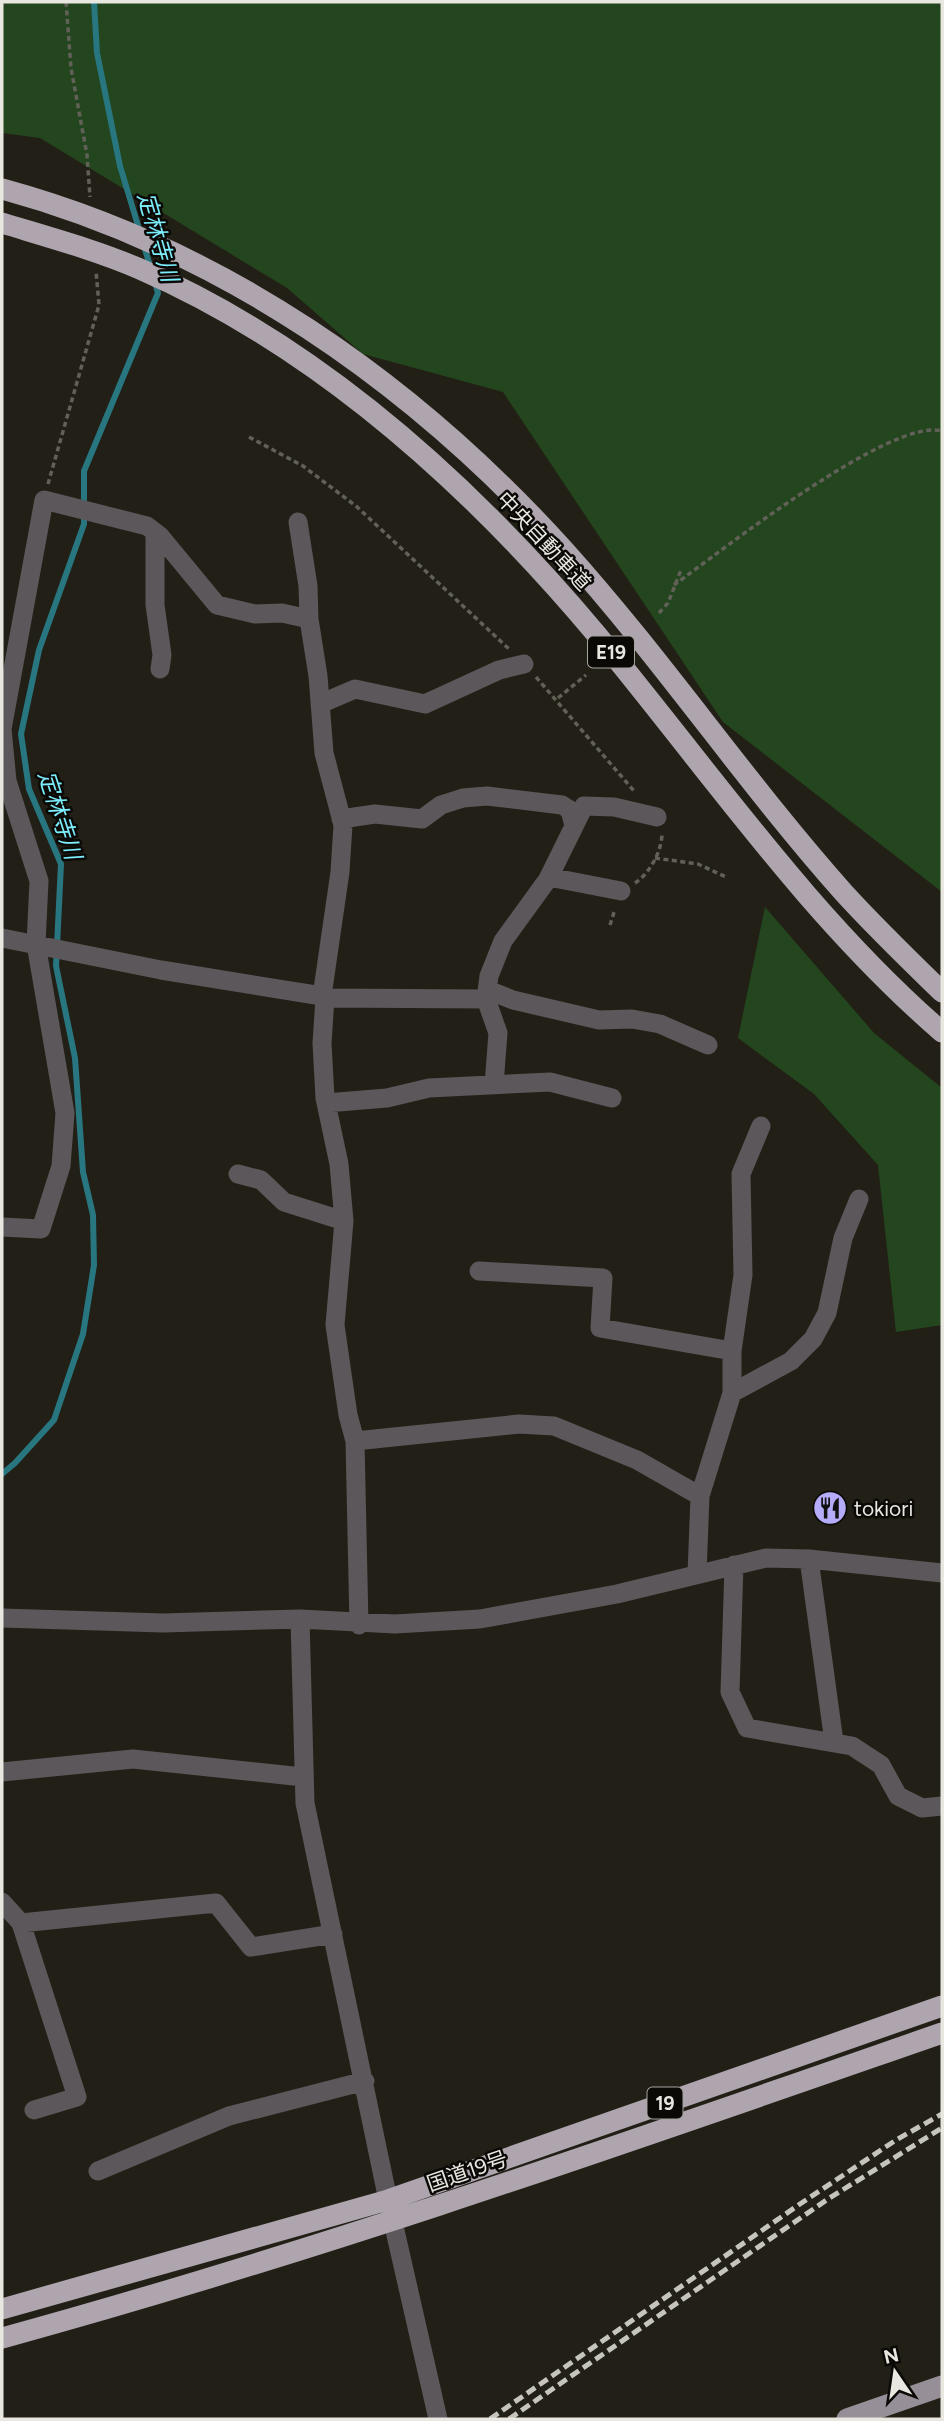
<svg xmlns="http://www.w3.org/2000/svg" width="944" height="2421" font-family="Figtree,'Noto Sans JP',sans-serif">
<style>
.green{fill:#24461e}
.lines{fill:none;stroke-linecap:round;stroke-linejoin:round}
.stream{stroke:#287680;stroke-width:6}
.path{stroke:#626158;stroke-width:3.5;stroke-dasharray:5 3.5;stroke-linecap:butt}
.minor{stroke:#5b575b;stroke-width:19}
.major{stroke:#968f97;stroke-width:21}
.highway{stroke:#aea5af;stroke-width:21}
.rail{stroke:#c5c4bd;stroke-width:5;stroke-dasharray:10 5;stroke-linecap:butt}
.labels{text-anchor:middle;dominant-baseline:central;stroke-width:5;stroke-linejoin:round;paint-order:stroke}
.shield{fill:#0b0906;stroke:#a6a49f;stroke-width:2}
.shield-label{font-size:19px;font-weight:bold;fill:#e8e7e0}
.street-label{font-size:21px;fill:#e8e7e0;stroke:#0b0906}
.poi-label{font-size:21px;fill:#e8e7e0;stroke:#0b0906;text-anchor:start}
.water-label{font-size:23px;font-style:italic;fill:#7ceefd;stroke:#0b0906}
</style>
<rect width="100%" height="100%" fill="#222016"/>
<!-- green -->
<path class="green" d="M2,2H942V892L723,722L503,392L363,354L287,288L40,138L2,133Z
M765,907L874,1033L942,1088V1325L896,1332L878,1165L814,1094L738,1038Z"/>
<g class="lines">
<!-- stream -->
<path class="stream" d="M94,2L97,53L120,166L140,232
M144,246L151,269
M2,1474L15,1463L54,1420L83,1334L94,1265L93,1215L83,1172L75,1058L56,966L61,864L29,789L21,734L39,650L84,524V471L158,293L155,283"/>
<!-- path -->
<path class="path" d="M66,2L71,68L87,155L90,197
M249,437L303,466L356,506L509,649
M48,484L99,305L96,271
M674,585C720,552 891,417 942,431
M659,613L668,603L681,570
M536,677L634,791
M558,698L586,675
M655,858L698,864L726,877
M635,883C650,873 662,851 662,833
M610,925L615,909"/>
<!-- minor -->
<path class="minor" d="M298,522L308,586L309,619L318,676L324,753L343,825L340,872L322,996L325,998L322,1043L325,1098L339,1164L344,1221L335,1325L348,1415L355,1441L359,1625
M155,532V605L162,655L160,669
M320,704L355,689L425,704L499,670L524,664
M341,819L375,814L422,819L441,805L463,798L487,796L562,805L570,810L574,826
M549,877L621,891
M2,938L161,970L322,996
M488,990L513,1000L599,1020L632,1019L660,1024L708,1045
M325,998L486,999
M494,1085L498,1033L486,999L489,976L503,941L548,879L584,806L614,807L657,817
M326,1103L387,1098L429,1088L550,1082L612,1098
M238,1174L261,1180L284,1202L344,1221
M2,1227L41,1229L61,1166L65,1113L36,944L39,881L7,781L2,729L44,500L147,526L160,536L217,605L255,614L282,613L309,619
M479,1271L603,1278L600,1328L732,1351V1393L700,1496L697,1574
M732,1351L743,1275L741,1174L761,1126
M732,1393L791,1361L813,1339L827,1313L843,1238L859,1199
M355,1441L519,1424L554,1426L637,1460L700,1496
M809,1559L834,1742
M734,1565L730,1692L747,1728L852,1746L881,1765L898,1796L922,1808L942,1806
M2,1618L163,1623L300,1619L395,1624L480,1619L617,1594L766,1558L809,1559L942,1573
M300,1619L305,1803L388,2200L438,2419
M2,1772L133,1759L303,1777
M2,1902L21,1923L216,1903L251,1947L333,1934
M21,1923L77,2097L34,2110
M98,2171L229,2116L365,2081"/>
<!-- major -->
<path class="major" d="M847,2419L942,2386"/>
<!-- highway -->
<path class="highway" d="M2,189C222,249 412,382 564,550C663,660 746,783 844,893C875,927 909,960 942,992
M2,223C48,237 96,250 140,269C321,348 472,486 597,635C709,770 809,917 942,1032
M2,2309L388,2200L942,2006
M2,2338C320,2251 631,2141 942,2033"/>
<!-- rail -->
<path class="rail" d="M490,2419L800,2204L896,2140L942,2114
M509,2419L828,2199L942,2128"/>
</g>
<!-- icons -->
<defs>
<g id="restaurant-disc" transform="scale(1.75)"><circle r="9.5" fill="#b4acf9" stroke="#0b0906"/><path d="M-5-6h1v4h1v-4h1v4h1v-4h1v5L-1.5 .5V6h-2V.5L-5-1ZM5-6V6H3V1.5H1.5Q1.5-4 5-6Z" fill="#111"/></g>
</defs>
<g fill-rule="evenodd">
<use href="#restaurant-disc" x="830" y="1508"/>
</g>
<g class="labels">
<!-- shield labels -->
<g class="shield">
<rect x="588" y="636.5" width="46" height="31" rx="5"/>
<rect x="647.5" y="2087.5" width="35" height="31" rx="5"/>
</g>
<g class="shield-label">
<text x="611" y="652">E19</text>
<text x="665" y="2103">19</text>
</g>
<!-- street labels -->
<g class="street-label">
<text transform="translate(544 541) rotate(47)">中央自動車道</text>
<text transform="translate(467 2171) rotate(-19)">国道19号</text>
</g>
<!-- poi labels -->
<g class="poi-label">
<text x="854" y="1508">tokiori</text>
</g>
<!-- water labels -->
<g class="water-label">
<text transform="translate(158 237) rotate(74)">定林寺川</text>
<text transform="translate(60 815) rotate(72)">定林寺川</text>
</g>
</g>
<!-- border -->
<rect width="944" height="2421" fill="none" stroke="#e8e7e0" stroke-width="7"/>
<!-- north arrow -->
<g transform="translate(895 2372) rotate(347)" stroke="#0b0906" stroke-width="5" paint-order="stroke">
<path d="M0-5L12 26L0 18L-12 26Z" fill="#e8e7e0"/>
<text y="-10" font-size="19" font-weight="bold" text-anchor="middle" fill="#e8e7e0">N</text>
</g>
</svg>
